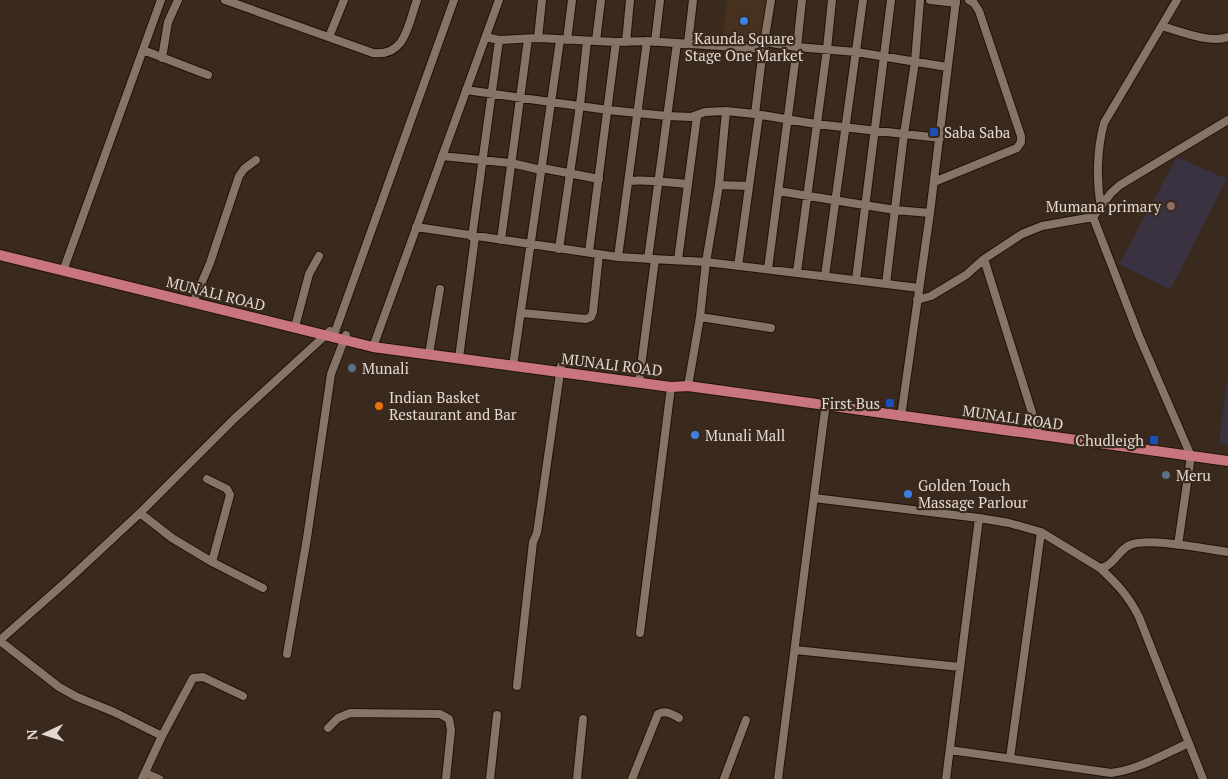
<svg xmlns="http://www.w3.org/2000/svg" width="1228" height="779" font-family="'PT Serif',serif">
<style>
.built{fill:#463121}
.education{fill:#3a3141}
.lines{fill:none;stroke-linecap:round;stroke-linejoin:round}
.minor-casing{stroke:#201207;stroke-width:10}
.major-casing{stroke:#201207;stroke-width:12}
.minor{stroke:#867466;stroke-width:8}
.major{stroke:#c9757f;stroke-width:10}
.shop-dot{fill:#3f7fe0;stroke:#392a1d;stroke-width:2}
.transit-dot{fill:#1a4fb4;stroke:#392a1d;stroke-width:2}
.education-dot{fill:#8d6e63;stroke:#392a1d;stroke-width:2}
.service-dot{fill:#5c6f8a;stroke:#392a1d;stroke-width:2}
.food-dot{fill:#e8710a;stroke:#392a1d;stroke-width:2}
.labels{text-anchor:middle;dominant-baseline:central;stroke-width:4.5;stroke-linejoin:round;paint-order:stroke}
.poi-label{font-size:15px;fill:#e3d9d1;stroke:#392a1d;text-anchor:start}
.street-label{font-size:15px;fill:#e3d9d1;stroke:#392a1d}
</style>
<rect width="100%" height="100%" fill="#392a1d"/>
<!-- built -->
<path class="built" d="M727,0H768L761,46L722,41Z"/>
<!-- education -->
<path class="education" d="M1177,157L1227,179L1170,290L1119,264Z
M1228,373V445L1219,443Z"/>
<g class="lines">
<!-- minor casing -->
<g class="minor-casing">
<path id="minor" d="M225,0L373,53C406,57 408,24 417,0
M930,0L956,3
M1162,26C1178,31 1212,44 1228,37
M329,37L344,0
M486,37L499,40L538,38L616,42L647,41L763,49
M538,38L542,0
M567,40L572,0
M596,41L601,0
M626,42L630,0
M655,42L660,0
M765,42L797,47L856,52L947,67
M688,43L693,0
M143,50L208,75
M162,58L168,22L178,0
M466,90L608,110L667,116L691,117L705,112L726,111L755,114L816,124L940,138
M755,114L763,49L771,0
M442,156L511,163L541,170
M542,168L599,179
M629,181C649,179 668,183 688,184
M934,182L1017,148L1021,142V136L979,11L974,3L969,0
M719,185L749,186
M778,191L895,210L930,213
M1101,207C1096,180 1097,149 1104,123L1177,0
M1093,217L1139,336L1191,456L1178,545
M416,227L618,257L706,262L919,288
M472,237L499,40
M501,240L528,39
M559,249L580,105L587,41
M589,252L616,42
M618,257L647,41
M648,259L677,43
M984,259L1039,435
M678,260L697,116
M738,266L759,115
M768,269L797,47L802,0
M63,271L161,0
M797,272L827,49L832,0
M825,276L863,0
M856,280L891,0
M886,284L904,134L915,62L920,0
M917,300L931,296L966,275L984,259L1022,234L1042,226L1093,217L1111,193L1120,185L1228,120
M193,303L210,263L239,176L244,169L256,160
M522,313L586,319L591,317L593,312L599,254
M700,317L771,328
M296,323L309,274L319,256
M335,332L454,0
M373,347L499,0
M430,348L440,289
M459,358L475,237
M513,366L560,40
M639,382L655,259
M688,386L700,317L706,262L719,185L726,111
M901,417L930,213L956,0
M814,498L979,518L1009,523L1041,532L1100,568C1113,567 1118,550 1130,545C1149,537 1206,549 1228,552
M140,513L172,538L212,562L230,495L227,489L207,479
M212,562L263,588
M1100,568C1117,584 1128,595 1139,617L1203,779
M640,633L671,387
M0,640L68,580L140,513L234,419L330,331
M0,641L59,687L77,697L114,712L162,736L142,779
M795,650L960,667
M287,654L307,538L331,374L346,335
M517,686L533,542L537,533L561,366
M328,728L338,718L350,713L440,714L449,719L451,730L446,779
M162,736L193,678L203,677L243,696
M950,750L1111,773C1138,770 1164,754 1189,743
M1010,758L1041,532
M145,773L159,779
M490,779L497,715
M577,779L583,719
M632,779L658,714C666,710 672,714 679,718
M724,779L746,720
M778,779L826,402
M946,779L979,518"/>
</g>
<!-- major casing -->
<g class="major-casing">
<path id="major" d="M0,255L373,347L671,387L688,386L1228,461"/>
</g>
<!-- minor -->
<use href="#minor" class="minor"/>
<!-- major -->
<use href="#major" class="major"/>
</g>
<!-- markers -->
<g class="shop-dot">
<circle cx="744" cy="21" r="5"/>
<circle cx="695" cy="435" r="5"/>
<circle cx="908" cy="494" r="5"/>
</g>
<g class="transit-dot">
<rect x="929" y="127" width="10" height="10" rx="2.5"/>
<rect x="885" y="398" width="10" height="10" rx="2.5"/>
<rect x="1149" y="435" width="10" height="10" rx="2.5"/>
</g>
<circle class="education-dot" cx="1171" cy="206" r="5"/>
<g class="service-dot">
<circle cx="352" cy="368" r="5"/>
<circle cx="1166" cy="475" r="5"/>
</g>
<circle class="food-dot" cx="379" cy="406" r="5"/>
<g class="labels">
<!-- poi labels -->
<g class="poi-label">
<text x="744" y="38" text-anchor="middle">Kaunda Square<tspan x="744" dy="17">Stage One Market</tspan></text>
<text x="944" y="132">Saba Saba</text>
<text x="1161" y="206" text-anchor="end">Mumana primary</text>
<text x="362" y="368">Munali</text>
<text x="389" y="397">Indian Basket<tspan x="389" dy="17">Restaurant and Bar</tspan></text>
<text x="880" y="403" text-anchor="end">First Bus</text>
<text x="705" y="435">Munali Mall</text>
<text x="1144" y="440" text-anchor="end">Chudleigh</text>
<text x="1176" y="475">Meru</text>
<text x="918" y="485">Golden Touch<tspan x="918" dy="17">Massage Parlour</tspan></text>
</g>
<!-- street labels -->
<g class="street-label">
<text transform="translate(216 293) rotate(14)">MUNALI ROAD</text>
<text transform="translate(612 364) rotate(7)">MUNALI ROAD</text>
<text transform="translate(1013 417) rotate(8)">MUNALI ROAD</text>
</g>
</g>
<!-- north arrow -->
<g transform="translate(45 734) rotate(266)" stroke="#392a1d" stroke-width="4" paint-order="stroke">
<path d="M0-4L9 19L0 12L-9 19Z" fill="#e3d9d1"/>
<text y="-8" font-size="14" font-weight="bold" text-anchor="middle" fill="#e3d9d1">N</text>
</g>
</svg>
